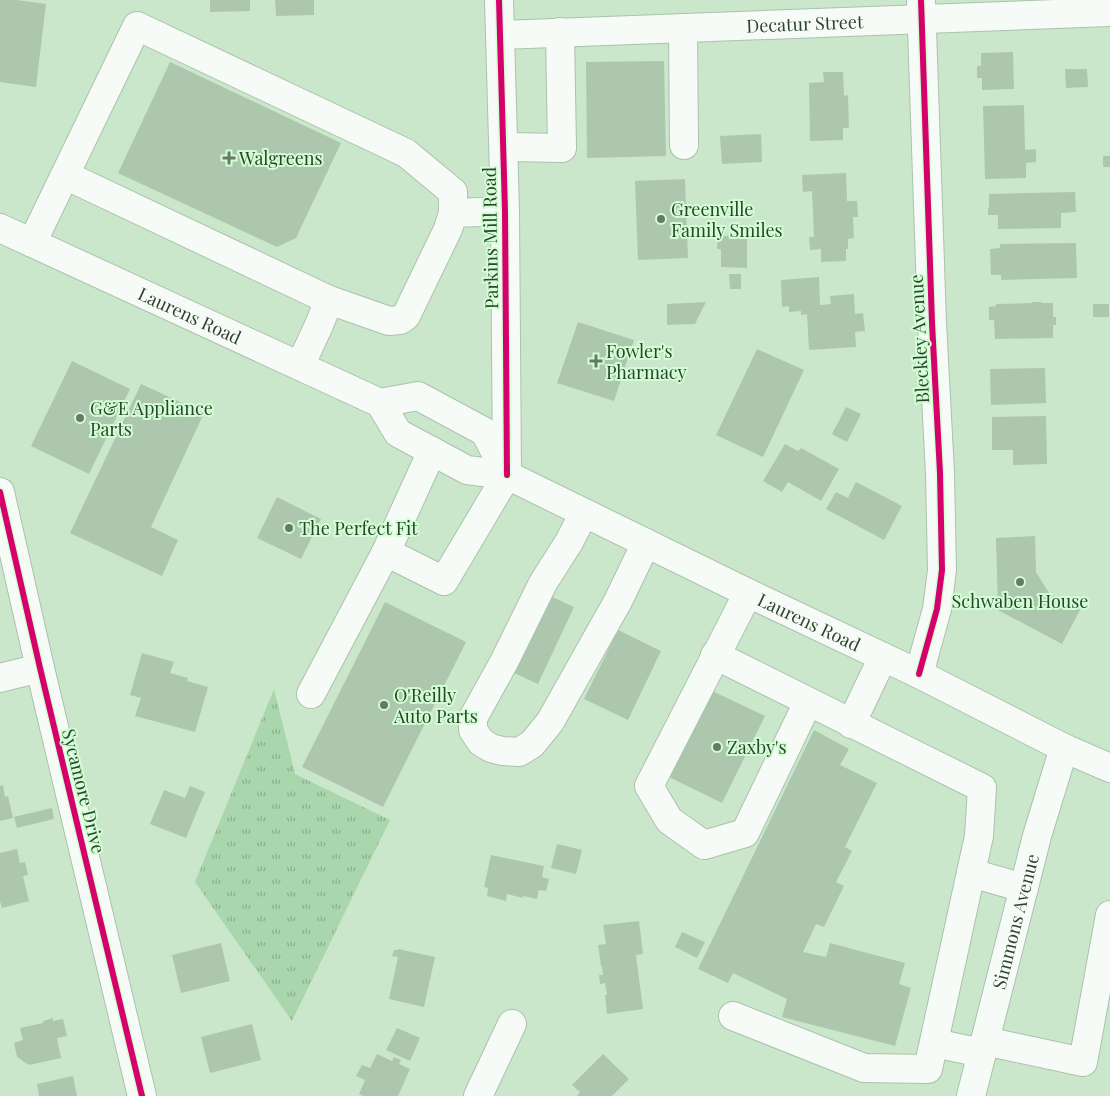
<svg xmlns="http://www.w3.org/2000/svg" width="1110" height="1096" font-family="'Playfair Display',serif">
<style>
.grass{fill:url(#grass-tufts)}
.building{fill:#acc7ad}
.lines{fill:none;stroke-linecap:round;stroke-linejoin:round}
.minor-casing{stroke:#abc2ac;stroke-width:30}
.major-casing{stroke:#abc2ac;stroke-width:30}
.minor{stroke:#f7fbf7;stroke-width:28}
.major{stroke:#f7fbf7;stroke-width:28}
.cycleway-casing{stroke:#d2fed4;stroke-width:9}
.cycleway{stroke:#d6006c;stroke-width:6}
.poi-dot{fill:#647c65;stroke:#d2fed4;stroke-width:2}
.labels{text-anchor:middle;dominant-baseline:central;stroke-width:4;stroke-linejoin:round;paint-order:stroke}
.street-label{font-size:18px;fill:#2d432e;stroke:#d2fed4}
.poi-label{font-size:18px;fill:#2d432e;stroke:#d2fed4;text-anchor:start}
</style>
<defs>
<pattern id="grass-tufts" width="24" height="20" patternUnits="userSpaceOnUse" patternTransform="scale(1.25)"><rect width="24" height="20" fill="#a9d6ac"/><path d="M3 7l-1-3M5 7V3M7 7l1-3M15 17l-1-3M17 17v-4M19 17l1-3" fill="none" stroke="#8aaf8c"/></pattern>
</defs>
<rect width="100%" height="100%" fill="#cae7cb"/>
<!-- grass -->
<path class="grass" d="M274,689L295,774L390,820L292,1021L195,882Z"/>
<!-- building -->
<path class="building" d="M0,0H17L46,4L36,87L0,82Z
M210,0H250V11L210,12Z
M275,0H314V15L276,16Z
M1013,52L1014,89L982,90V78H977V66H981V53Z
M664,61L666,156L587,158L586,62Z
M170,62L341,143L296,238L277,247L118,173Z
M1065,69H1087L1088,87L1066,88Z
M823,72H843L844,96L848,95L849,128H843V140L810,141L809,83L824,82Z
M1024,105L1025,150L1036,149V162L1026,163V178L985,179L983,106Z
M761,134L762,162L722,164L720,136Z
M1103,156H1110V167H1103Z
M846,173L847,201H857L858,217H853L854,238L848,239V249H846V261L821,262V249L810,250L809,237H814L812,191L803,192L802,175Z
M685,179L688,258L638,260L635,181Z
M1075,192L1076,212L1061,213V228L998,229V215H988V208H989V194Z
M721,236H747V268L721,267V249H717L718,238H721Z
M1076,243L1077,278L1001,280V275H991L990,249L1000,248V244Z
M729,274H741V289H730Z
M819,277L820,305L831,304L830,296L854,294L855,314L863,313L865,331L855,332L856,347L809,350L807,314L801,315V311L789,312V306L782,307L781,280Z
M706,302L695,324L667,325V304Z
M1032,302H1041V303H1053V317H1056V325H1053V338L995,339L994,320H989V307L996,306V304L1032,303Z
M1093,304H1109V317H1093Z
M578,322L634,340L614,401L557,383Z
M757,349L804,370L763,457L716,435Z
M72,361L130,389L89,474L31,446Z
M1045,368L1046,403L991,405L990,369Z
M141,384L204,413L151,527L178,540L162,576L70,533Z
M846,407L861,414L847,442L832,434Z
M1046,416L1047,464L1013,465V450H992V417Z
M785,444L798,451L801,448L839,469L821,501L788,482L782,492L763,481Z
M856,482L902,506L884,540L826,509L836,492L848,498Z
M277,497L321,519L301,559L257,538Z
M1035,536L1036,572L1049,593L1080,610L1062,644L998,610L996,538Z
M550,596L574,607L538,684L514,673Z
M385,602L466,642L383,807L302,767Z
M618,630L661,651L628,720L584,699Z
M142,653L174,662L170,673L188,678L187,681L208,687L195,732L135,716L141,698L130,695Z
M712,691L765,716L722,803L669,777Z
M814,730L849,749L840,765L877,783L845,847L852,851L836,882L844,886L824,927L816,924L803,952L826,957L830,943L905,963L899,984L911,988L895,1046L782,1017L787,999L733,973L728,983L698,969Z
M3,785L5,797L8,796L13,818L0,821V786Z
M190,786L205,792L186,838L150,824L164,790L185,798Z
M52,808L54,819L17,828L14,817Z
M557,844L582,850L576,874L551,868Z
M17,849L20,863L25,862L28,875L23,876L29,901L2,908L0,901V853Z
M491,855L544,866L542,877L549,879L546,891L539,890L537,899L523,896V898L507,894L506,901L487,896L488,888L484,887Z
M639,921L643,954L636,955L643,1009L607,1014L605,995H607L605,983L600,984L599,975H603L602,966H601L598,945L606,944L603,925Z
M682,932L705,942L697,958L675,947Z
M221,943L230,981L181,993L172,955Z
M398,949L435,957L424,1007L389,999L398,957L392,956L394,950H398Z
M53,1018V1021L63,1019L67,1036L57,1038L61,1058L29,1065L17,1057L14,1043L23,1040L20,1028L43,1023V1021Z
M252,1024L261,1060L210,1073L201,1037Z
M397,1028L420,1038L410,1061L386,1050Z
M377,1054L392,1061L394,1057L401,1060L399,1064L410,1069L398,1096H363L359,1094L365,1080L356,1076L362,1065L370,1068Z
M603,1054L629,1079L612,1096H577L580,1092L572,1085Z
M73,1076L77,1096H39L37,1084Z"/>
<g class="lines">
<!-- minor casing -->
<g class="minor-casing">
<g id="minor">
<path d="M683,28L684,145"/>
<path id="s1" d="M500,35L1110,12"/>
<path d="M504,147L562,148L560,32"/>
<path d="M65,175L329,300"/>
<path d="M32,243L137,26L406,153L453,192V213"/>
<path d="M300,366L319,325L329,300L389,321L400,320L406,316L448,229L453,213L505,211"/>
<path d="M0,492L40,668L142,1096"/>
<path d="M584,513L569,542L543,583L504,662L473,718V730L481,742L491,748L502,751L519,752L532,744L550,722L618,601L646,543"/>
<path d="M386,552L444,581L507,475L505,211L499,0"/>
<path d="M748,593L649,786L669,820L704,845L745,833L808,702"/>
<path d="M715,655L982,788L979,836L928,1069L864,1068L733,1016"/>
<path d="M919,674L937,609L942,570L940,473L932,323L921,0"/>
<path d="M0,678L40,668"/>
<path d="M311,694L386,552L432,451"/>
<path d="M851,724L883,657"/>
<path d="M971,873L1024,888"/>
<path d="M985,1041L1083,1062L1110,915"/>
<path d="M934,1043L982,1053"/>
<path d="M478,1096L512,1024"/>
<path id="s2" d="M971,1096L1037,836L1064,748"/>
</g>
</g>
<!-- major casing -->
<g class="major-casing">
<g id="major">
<path id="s3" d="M0,228L380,403L398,433L467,470L507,475L748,593L919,674L1064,748L1110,768"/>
<path d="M380,403L418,396L485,432L507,475"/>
</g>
</g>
<!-- minor -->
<use href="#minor" class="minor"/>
<!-- major -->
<use href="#major" class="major"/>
<!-- cycleway casing -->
<g class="cycleway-casing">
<path id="cycleway" d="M499,0L505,211L507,475
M0,492L40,668L142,1096
M919,674L937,609L942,570L940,473L932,323L921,0"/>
</g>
<!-- cycleway -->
<use href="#cycleway" class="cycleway"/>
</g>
<!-- markers -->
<g class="poi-dot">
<path d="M226.5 150.5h5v5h5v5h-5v5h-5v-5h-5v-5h5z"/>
<circle cx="661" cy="219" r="5"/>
<path d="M593.5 353.5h5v5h5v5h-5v5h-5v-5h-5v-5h5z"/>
<circle cx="80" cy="418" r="5"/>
<circle cx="289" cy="528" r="5"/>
<circle cx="1020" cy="582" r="5"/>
<circle cx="384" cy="705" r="5"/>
<circle cx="717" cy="747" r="5"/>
</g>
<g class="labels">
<!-- street labels -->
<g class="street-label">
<text stroke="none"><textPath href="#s1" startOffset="305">Decatur Street</textPath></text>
<text transform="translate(490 238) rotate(-91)">Parkins Mill Road</text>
<text stroke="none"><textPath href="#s3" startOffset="209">Laurens Road</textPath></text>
<text transform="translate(919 339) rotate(-93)">Bleckley Avenue</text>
<text stroke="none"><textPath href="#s3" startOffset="908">Laurens Road</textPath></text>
<text transform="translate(84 791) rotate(76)">Sycamore Drive</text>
<text stroke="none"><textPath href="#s2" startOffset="180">Simmons Avenue</textPath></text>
</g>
<!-- poi labels -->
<g class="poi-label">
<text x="239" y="158">Walgreens</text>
<text x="671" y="209">Greenville<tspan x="671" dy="21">Family Smiles</tspan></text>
<text x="606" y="351">Fowler's<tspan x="606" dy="21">Pharmacy</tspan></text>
<text x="90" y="408">G&amp;E Appliance<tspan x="90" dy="21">Parts</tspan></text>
<text x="299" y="528">The Perfect Fit</text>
<text x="1020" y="601" text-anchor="middle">Schwaben House</text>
<text x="394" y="695">O'Reilly<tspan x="394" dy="21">Auto Parts</tspan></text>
<text x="727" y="747">Zaxby's</text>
</g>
</g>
</svg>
